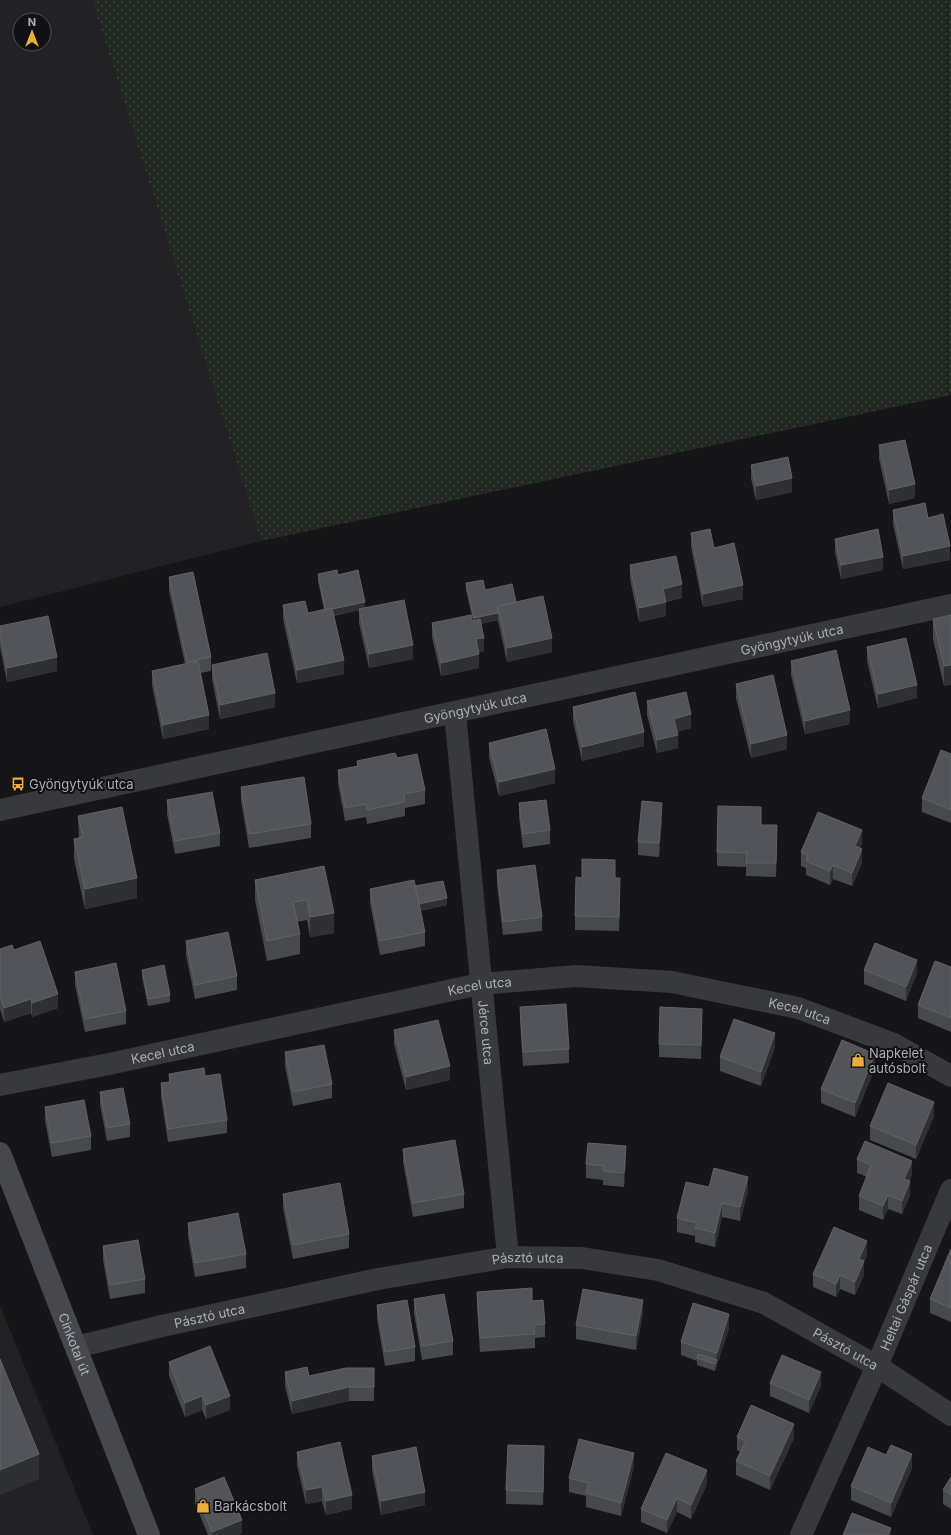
<svg xmlns="http://www.w3.org/2000/svg" width="951" height="1535" font-family="Inter,sans-serif">
<style>
.built{fill:#222225;fill-rule:evenodd}
.garden{fill:url(#garden-dots)}
.lines{fill:none;stroke-linecap:round;stroke-linejoin:round}
.minor{stroke:#38393d;stroke-width:22}
.tertiary{stroke:#38393d;stroke-width:22}
.secondary{stroke:#46484d;stroke-width:22}
.wall{fill:#474a4d}
.shaded-wall{fill:#2f3033}
.building{fill:#525459;stroke:#606268}
.labels{text-anchor:middle;dominant-baseline:central;stroke-width:4;stroke-linejoin:round;paint-order:stroke}
.street-label{font-size:13px;fill:#a9aeb8;stroke:#111113}
.poi-label{font-size:13px;fill:#a9aeb8;stroke:#111113;text-anchor:start}
</style>
<defs>
<pattern id="garden-dots" width="8" height="8" patternUnits="userSpaceOnUse"><rect width="8" height="8" fill="#212822"/><path d="M2 2h.1M6 6h.1" fill="none" stroke="#3e4540" stroke-width="1.8" stroke-linecap="round"/></pattern>
</defs>
<rect width="100%" height="100%" fill="#161618"/>
<!-- built -->
<path class="built" d="M0,0H92L261,541L0,607ZM20,20H44V44H20Z
M0,1305L93,1535H0Z"/>
<!-- garden -->
<path class="garden" d="M92,0H951V395L261,541Z"/>
<g class="lines">
<!-- minor -->
<g class="minor">
<path id="s1" d="M455,713L508,1257"/>
<path id="s2" d="M0,1085L109,1064L480,984L576,976L672,982L798,1008L894,1044L951,1076"/>
<path id="s3" d="M76,1347L162,1326L378,1279L508,1257L582,1258L658,1270L764,1303L877,1366L951,1415"/>
<path id="s4" d="M801,1535L877,1366L951,1190"/>
</g>
<!-- tertiary -->
<path class="tertiary" id="s5" d="M0,810L951,605"/>
<!-- secondary -->
<path class="secondary" id="s6" d="M0,1153L149,1535"/>
</g>
<!-- wall -->
<path class="wall" d="M879,445L915,498L889,504L879,459Z
M751,465L792,492L756,500L751,478Z
M893,510L928,518L950,560L903,569L893,524Z
M691,533L714,548L743,599L703,607L691,547Z
M835,539L883,570L841,579L835,552Z
M630,565L682,598L666,602V616L639,622L630,579Z
M318,574L338,575L365,608L413,659L369,668L359,623V610L334,616L344,674L297,683L283,619V605L308,613L324,609L318,581Z
M169,577L211,657V671L200,673L209,729L163,739L152,685V671L185,664L169,591Z
M466,583L485,590L516,602L552,652L507,662L498,620L481,624L484,651L479,652V668L441,676L432,637V623L473,621L466,590Z
M951,615L944,686L933,639V619Z
M0,626L57,671L7,682L0,647Z
M867,647L917,698L878,708L867,661Z
M791,661L850,724L805,734L791,675Z
M212,665L275,707L220,719L212,679Z
M736,684L787,749L751,758L736,698Z
M647,701L691,728L677,732L678,748L657,753L647,715Z
M573,707L644,746L582,761L573,721Z
M489,743L555,783L499,796L489,757Z
M951,754V823L922,812V798Z
M397,758L425,790V804L405,808V816L367,824L366,817L345,821L338,784V770L357,767V761Z
M241,787L311,824V838L249,848L241,801Z
M167,800L220,833V846L175,854L167,814Z
M519,803L550,830V844L523,848L519,817Z
M78,816L137,898L85,909L74,859V839L79,838Z
M662,817L659,857L638,855V842Z
M761,825L777,839L776,877L746,876V867L717,866V852Z
M862,843L860,848L862,863L852,886L833,879L830,885L806,875V868L801,866V852Z
M324,866L334,933L310,937L307,920L297,922L300,934V954L267,961L255,900V880Z
M497,870L542,917V931L503,935L497,884Z
M615,878L620,892L619,931L575,930V916Z
M415,886L447,905L420,911L425,932V946L380,955L370,903V889Z
M186,941L237,976V990L195,999L186,955Z
M0,949L14,950L58,1008L32,1017L31,1013L4,1022L0,1009Z
M951,967V1032L918,1018V1005Z
M142,970L170,995V1002L148,1006L142,977Z
M864,970L917,973L906,1001L864,984Z
M75,972L126,1011V1024L85,1032L75,985Z
M520,1007L569,1049V1063L523,1066L520,1020Z
M702,1023L701,1059L659,1057V1044Z
M394,1030L450,1080L406,1090L394,1044Z
M775,1047L761,1086L720,1071V1057Z
M285,1052L332,1084V1098L293,1106L285,1066Z
M875,1068L855,1117L821,1103V1089Z
M169,1074L205,1076L227,1120V1133L168,1142L161,1097V1083L169,1082Z
M100,1092L130,1124V1137L107,1141L100,1105Z
M45,1107L91,1136V1150L52,1157L45,1121Z
M934,1116L916,1159L870,1140V1126Z
M403,1149L464,1194V1208L413,1217L403,1162Z
M857,1159L912,1174L909,1181L910,1195L902,1214L888,1209L883,1220L859,1210V1196L867,1177L857,1173Z
M626,1160L624,1187L603,1185V1180L586,1178V1164Z
M709,1187L748,1191L740,1221L722,1217L715,1247L695,1242V1236L677,1232V1218Z
M283,1194L349,1234V1248L293,1259L283,1208Z
M188,1223L246,1254V1268L195,1277L188,1236Z
M103,1246L145,1279V1293L110,1299L103,1260Z
M951,1249V1322L930,1313V1299Z
M867,1255L864,1262V1275L855,1295L840,1289L836,1297L813,1287V1274Z
M477,1292L532,1301L545,1324V1337L535,1338V1348L480,1352L477,1305Z
M414,1299L453,1341V1355L422,1360L414,1313Z
M377,1305L415,1347V1361L385,1366L377,1319Z
M643,1313L636,1350L576,1339V1325Z
M729,1328L715,1371L697,1365V1361L681,1355V1342Z
M169,1362L230,1410L206,1419L202,1410L185,1417L169,1376Z
M374,1368V1401H349L292,1414L285,1386V1372L309,1376Z
M770,1383L821,1386L809,1413L770,1396Z
M737,1437L794,1438L770,1490L736,1475V1461L740,1452L737,1450Z
M297,1452L352,1509L326,1515L322,1501L306,1504L297,1465Z
M372,1456L425,1505L381,1515L372,1470Z
M544,1460L543,1505L506,1504V1490Z
M634,1466L621,1516L586,1507V1496L569,1492V1478Z
M912,1468L891,1517L851,1500V1486Z
M951,1477V1509L943,1504V1490Z
M707,1484L691,1519L677,1512L667,1533L641,1522V1509Z
M195,1489L242,1533L238,1535H208L195,1503Z"/>
<!-- shaded-wall -->
<path class="shaded-wall" d="M792,478V492L756,500V486Z
M915,484V498L889,504V490Z
M950,546V560L903,569V556Z
M883,557V570L841,579V565Z
M682,584V598L663,602V589Z
M743,585V599L703,607V594Z
M365,602V609L326,617V610Z
M666,602V616L639,622V608Z
M498,613V620L474,625V618Z
M484,638V651L476,653V639Z
M552,638V652L507,662V648Z
M413,645V659L369,668V654Z
M479,654V668L441,676V663Z
M57,657V671L7,682V668Z
M344,660V674L297,683V670Z
M951,665V685L944,686V666Z
M917,685V698L878,708V694Z
M275,693V707L220,719V705Z
M850,710V724L805,734V721Z
M691,714V728L674,733V719Z
M209,715V729L163,739V725Z
M644,732V746L582,761V747Z
M678,735V748L657,753V740Z
M787,735V749L751,758V744Z
M555,769V783L499,796V782Z
M662,803V817L659,857V843Z
M777,825V839L776,877V863Z
M862,830V843L855,860V846Z
M862,849V863L852,886V873Z
M833,865V879L830,885V871Z
M137,878V898L85,909V889Z
M620,878V892L619,931V917Z
M447,898V905L418,911V904Z
M334,913V933L310,937V917Z
M917,960V973L906,1001V987Z
M58,994V1008L32,1017V1003Z
M31,999V1013L4,1022V1008Z
M702,1009V1023L701,1059V1045Z
M775,1033V1047L761,1086V1072Z
M875,1054V1068L855,1117V1103Z
M450,1066V1080L406,1090V1077Z
M934,1102V1116L916,1159V1145Z
M626,1146V1160L624,1187V1173Z
M912,1161V1174L904,1192V1179Z
M748,1177V1191L740,1221V1207Z
M910,1181V1195L902,1214V1201Z
M888,1195V1209L883,1220V1206Z
M722,1203V1217L715,1247V1233Z
M867,1241V1255L864,1262V1275L855,1295V1282L859,1259Z
M840,1275V1289L836,1297V1284Z
M643,1300V1313L636,1350V1336Z
M729,1314V1328L715,1371L717,1353Z
M821,1372V1386L809,1413V1400Z
M349,1387V1401L292,1414V1401Z
M202,1396V1410L185,1417V1403Z
M230,1396V1410L206,1419V1405Z
M794,1424V1438L770,1490V1476Z
M544,1446V1460L543,1505V1492Z
M634,1453V1466L621,1516V1503Z
M39,1454V1479L0,1495V1470Z
M912,1454V1468L891,1517V1503Z
M707,1470V1484L691,1519V1505Z
M322,1487V1501L306,1504V1490Z
M425,1492V1505L381,1515V1501Z
M352,1495V1509L326,1515V1501Z
M677,1498V1512L667,1533V1520Z
M242,1520V1533L238,1535H212V1532Z
M891,1528V1535H888Z"/>
<!-- building -->
<path class="building" d="M905,440L915,484L889,490L879,445Z
M788,457L792,478L756,486L751,465Z
M925,503L928,518L943,514L950,546L903,556L893,510Z
M710,529L714,548L734,543L743,585L703,594L691,533Z
M878,529L883,557L841,565L835,539Z
M676,556L682,584L663,589L666,602L639,608L630,565Z
M337,570L338,575L358,570L365,602L332,609V608L325,609L318,574Z
M193,572L211,657L187,662L169,577Z
M483,580L485,590L512,584L516,602L498,606V613L474,618L466,583Z
M543,596L552,638L507,648L498,606Z
M404,600L413,645L369,654L359,609Z
M305,601L308,613L332,608L344,660L297,670L283,605Z
M471,615L472,621L480,619L484,638L476,639L479,654L441,663L432,623Z
M951,615V665L944,666L933,619Z
M48,616L57,657L7,668L0,633V626Z
M906,638L917,685L878,694L867,647Z
M836,650L850,710L805,721L791,661Z
M267,653L275,693L220,705L212,665Z
M198,661L209,715L163,725L152,671Z
M773,675L787,735L751,744L736,684Z
M635,692L644,732L582,747L573,707Z
M686,692L691,714L674,719L678,735L657,740L647,701Z
M546,729L555,769L499,782L489,743Z
M941,750L951,754V810L922,798Z
M395,753L397,758L417,754L425,790L404,794L405,802L367,810L366,804L345,808L338,770L358,766L357,761Z
M304,777L311,824L249,834L241,787Z
M212,792L220,833L175,841L167,800Z
M546,800L550,830L523,834L519,803Z
M642,801L662,803L659,843L638,842Z
M718,806L761,807V825H777L776,863H746L747,853L717,852Z
M122,807L137,878L85,889L74,839L83,837L78,816Z
M818,812L862,830L855,846L862,849L852,873L833,865L830,871L806,861L808,855L801,852Z
M582,859L615,860V878H620L619,917L575,916L576,877L582,878Z
M535,865L542,917L503,922L497,870Z
M324,866L334,913L310,917L307,900L293,902L300,934L267,941L255,880Z
M414,880L425,932L380,941L370,889Z
M443,881L447,898L419,904L415,886Z
M228,932L237,976L195,985L186,941Z
M40,941L58,994L32,1003L31,999L4,1008L0,995V949L12,945L14,950Z
M875,943L917,960L906,987L864,970Z
M935,961L951,967V1018L918,1005Z
M116,963L126,1011L85,1019L75,972Z
M164,965L170,995L148,999L142,970Z
M566,1004L569,1049L523,1052L520,1007Z
M660,1007L702,1009L701,1045L659,1044Z
M734,1019L775,1033L761,1072L720,1057Z
M438,1020L450,1066L406,1077L394,1030Z
M842,1040L875,1054L855,1103L821,1089Z
M324,1045L332,1084L293,1092L285,1052Z
M204,1068L205,1076L220,1074L227,1120L168,1129L161,1083L170,1082L169,1074Z
M888,1083L934,1102L916,1145L870,1126Z
M123,1088L130,1124L107,1128L100,1092Z
M84,1100L91,1136L52,1143L45,1107Z
M455,1140L464,1194L413,1203L403,1149Z
M865,1141L912,1161L904,1179L910,1181L902,1201L888,1195L883,1206L859,1196L871,1165L857,1159Z
M588,1143L626,1146L624,1173L603,1171L604,1166L586,1164Z
M714,1168L748,1177L740,1207L722,1203L715,1233L695,1228L697,1223L677,1218L686,1182L709,1187Z
M340,1183L349,1234L293,1245L283,1194Z
M238,1213L246,1254L195,1263L188,1223Z
M834,1227L867,1241L859,1259L864,1261L855,1282L840,1275L836,1284L813,1274Z
M138,1240L145,1279L110,1285L103,1246Z
M951,1249V1308L930,1299Z
M532,1288V1301L543,1300L545,1324L534,1325L535,1334L480,1338L477,1292Z
M583,1289L643,1300L636,1336L576,1325Z
M444,1294L453,1341L422,1346L414,1299Z
M407,1300L415,1347L385,1352L377,1305Z
M693,1303L729,1314L717,1353L681,1342Z
M210,1346L230,1396L206,1405L202,1396L185,1403L169,1362Z
M698,1354L717,1360L715,1364L697,1358Z
M782,1355L821,1372L809,1400L770,1383Z
M0,1359L39,1454L0,1470Z
M307,1367L309,1376L346,1368H374V1387H349L292,1401L285,1372Z
M751,1405L794,1424L770,1476L736,1461L746,1441L737,1437Z
M579,1439L634,1453L621,1503L586,1493L589,1483L569,1478Z
M340,1442L352,1495L326,1501L322,1487L306,1490L297,1452Z
M508,1445L544,1446L543,1492L506,1490Z
M891,1445L912,1454L891,1503L851,1486L868,1447L886,1455Z
M416,1447L425,1492L381,1501L372,1456Z
M666,1453L707,1470L691,1505L677,1498L667,1520L641,1509Z
M224,1477L242,1520L212,1532L195,1489Z
M951,1477V1495L943,1490Z
M852,1513L891,1528L888,1535H843Z"/>
<!-- icons -->
<defs>
<g id="bus-bare" transform="scale(1.08)"><path d="M-5-6H5V4H4V6H2V4H-2V6H-4V4H-5ZM-3.5-4V0h7V-4ZM-3.5 1.2v1.5H-2V1.2ZM2 1.2v1.5H3.5V1.2Z" fill="#eaae3d" stroke="#111113" stroke-width="2.5" paint-order="stroke"/></g>
<g id="shop-bare" transform="scale(1.08)"><path d="M-5-2.5h2.3a2.7 3.5 0 0 1 5.4 0H5L5.5 6h-11ZM-1.5-2.5h3a1.5 2.3 0 0 0-3 0Z" fill="#eaae3d" stroke="#111113" stroke-width="2.5" paint-order="stroke"/></g>
</defs>
<g fill-rule="evenodd">
<use href="#bus-bare" x="18" y="784"/>
<use href="#shop-bare" x="858" y="1060"/>
<use href="#shop-bare" x="203" y="1506"/>
</g>
<g class="labels">
<!-- street labels -->
<g class="street-label">
<text stroke="none"><textPath href="#s5" startOffset="810">Gyöngytyúk utca</textPath></text>
<text stroke="none"><textPath href="#s5" startOffset="486">Gyöngytyúk utca</textPath></text>
<text stroke="none"><textPath href="#s2" startOffset="490">Kecel utca</textPath></text>
<text stroke="none"><textPath href="#s2" startOffset="814">Kecel utca</textPath></text>
<text stroke="none"><textPath href="#s1" startOffset="321">Jérce utca</textPath></text>
<text stroke="none"><textPath href="#s2" startOffset="166">Kecel utca</textPath></text>
<text stroke="none"><textPath href="#s3" startOffset="461">Pásztó utca</textPath></text>
<text stroke="none"><textPath href="#s4" startOffset="260">Heltai Gáspár utca</textPath></text>
<text stroke="none"><textPath href="#s3" startOffset="137">Pásztó utca</textPath></text>
<text stroke="none"><textPath href="#s6" startOffset="205">Cinkotai út</textPath></text>
<text stroke="none"><textPath href="#s3" startOffset="797">Pásztó utca</textPath></text>
</g>
<!-- poi labels -->
<g class="poi-label">
<text x="29" y="784">Gyöngytyúk utca</text>
<text x="869" y="1053">Napkelet<tspan x="869" dy="15">autósbolt</tspan></text>
<text x="214" y="1506">Barkácsbolt</text>
</g>
</g>
<!-- north arrow -->
<g transform="translate(32 32)"><circle r="19" fill="#111113" stroke="#4e5055"/>
<path d="M0-3L7 15L0 10L-7 15Z" fill="#eaae3d"/>
<text y="-6" font-size="11" font-weight="bold" text-anchor="middle" fill="#a9aeb8">N</text>
</g>
</svg>
